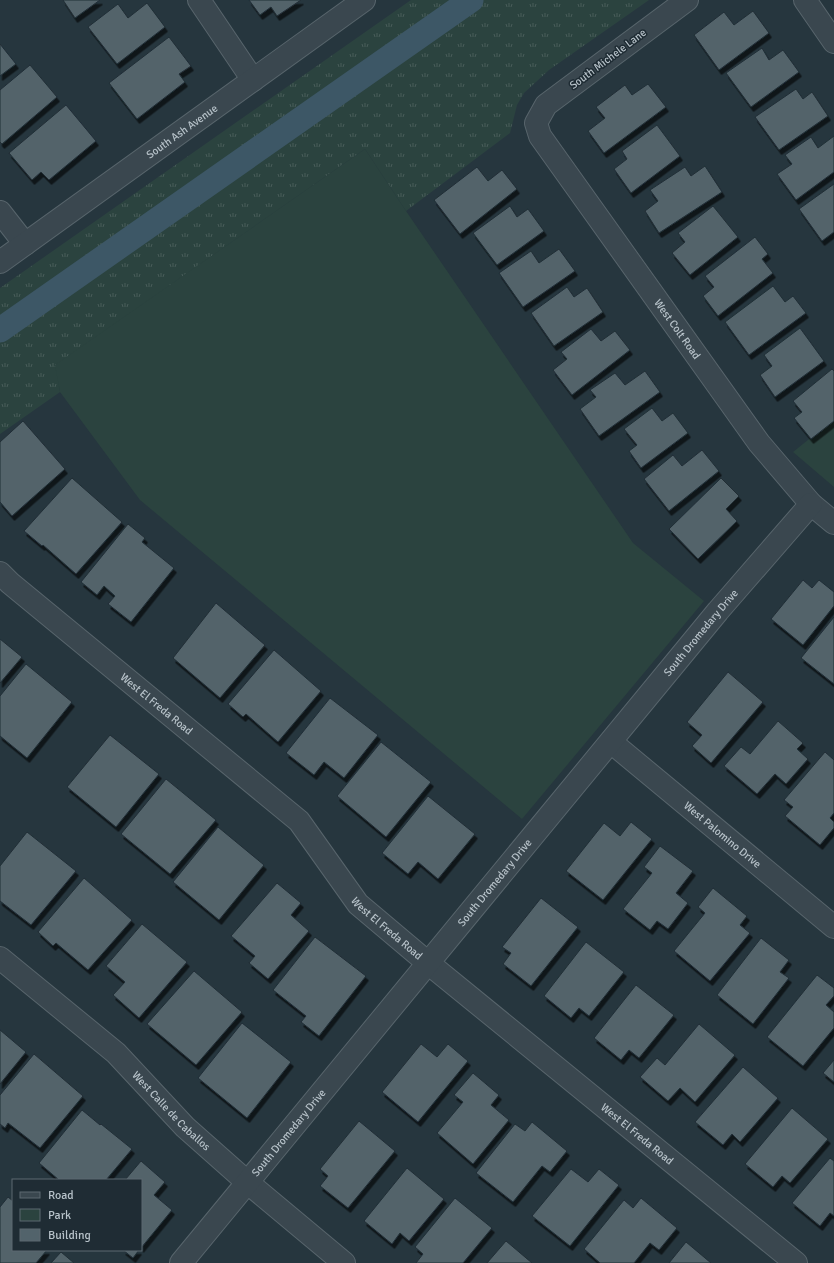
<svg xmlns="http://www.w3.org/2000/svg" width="834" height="1263" font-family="Signika,sans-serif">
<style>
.grass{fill:url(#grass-tufts)}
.green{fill:#2b433f}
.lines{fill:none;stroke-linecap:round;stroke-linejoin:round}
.canal{stroke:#3d5766;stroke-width:25}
.building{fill:#52636b;stroke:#212e36;filter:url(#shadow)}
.minor-casing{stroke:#58656c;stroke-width:24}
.minor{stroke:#3a474f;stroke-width:22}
.labels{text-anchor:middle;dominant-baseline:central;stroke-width:3;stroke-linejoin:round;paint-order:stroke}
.street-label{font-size:11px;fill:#b7c2c9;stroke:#1f2c34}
</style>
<defs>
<pattern id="grass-tufts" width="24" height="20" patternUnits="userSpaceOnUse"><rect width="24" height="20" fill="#2b433f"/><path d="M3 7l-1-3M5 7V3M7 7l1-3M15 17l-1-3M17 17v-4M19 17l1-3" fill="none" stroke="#485c59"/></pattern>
<filter id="shadow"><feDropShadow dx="2.5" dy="4.5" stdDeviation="0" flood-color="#0009"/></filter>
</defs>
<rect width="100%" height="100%" fill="#26363e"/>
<!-- grass -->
<path class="grass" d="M411,0H649L549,70L524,93L517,105L510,133L406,211L365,149L56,365L60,392L0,434V288Z"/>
<!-- green -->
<path class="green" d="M365,149L406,211L633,543L704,601L522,819L140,500L60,392L55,365Z
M834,419V487L793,452Z"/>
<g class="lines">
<!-- canal -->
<path class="canal" d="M0,330L471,0"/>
</g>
<!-- building -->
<path class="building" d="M63,0H100L75,18Z
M249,0H301L277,16L271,7L260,15Z
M147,3L165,27L117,64L88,27L118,4L128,18Z
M753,11L769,33L719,70L694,35L724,12L734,25Z
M169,37L191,66L179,74L185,82L137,119L109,83Z
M0,44L16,64L0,76Z
M762,48L769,60L783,50L799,72L751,107L726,73Z
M30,65L57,97L2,144L0,142V90Z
M648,84L666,107L604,153L588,131L605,118L596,107L625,85L632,95Z
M796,89L803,99L812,92L828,116L779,150L755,117Z
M66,105L96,141L49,180L41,172L32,180L9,153Z
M657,125L680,156L631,193L614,169L627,159L622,151Z
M834,136V172L796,200L777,174L792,164L785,155L811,137L818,148Z
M705,166L722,192L659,233L645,211L658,201L650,190L685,167L691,176Z
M477,167L488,181L502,170L517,189L460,234L434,200Z
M834,184V232L822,241L799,209Z
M510,206L517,217L528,209L544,231L497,265L473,233Z
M713,206L738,237L690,275L672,253L685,242L678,233Z
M755,237L768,254L762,259L773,273L718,316L703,296L714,287L705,276Z
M559,249L575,271L523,307L499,273L531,251L539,263Z
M773,286L785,302L793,296L806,313L749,355L725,322Z
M567,287L574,297L587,288L603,312L554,346L531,313Z
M800,328L824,361L775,397L760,375L772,366L764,355Z
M591,329L601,341L615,331L630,350L572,395L553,370L567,359L561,352Z
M832,369L834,371V421L811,439L794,418L802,412L793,401Z
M645,371L660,392L599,436L580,409L596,397L590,390L615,373L625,385Z
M652,408L662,421L673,413L688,433L641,468L629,451L637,445L624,429Z
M23,421L65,469L12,516L0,502V442Z
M702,450L719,471L669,511L644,479L673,455L682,466Z
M72,478L122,522L76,574L43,545L42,546L24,531Z
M721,478L739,496L726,509L737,521L698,559L669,529Z
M128,524L145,538L142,542L174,568L131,622L108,604L115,596L104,586L97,595L81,582Z
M803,580L812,588L819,580L834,592V606L803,645L771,619Z
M216,603L265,645L220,698L173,658Z
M834,617V684L801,658Z
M0,639L22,657L0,683Z
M274,650L321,691L278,742L246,714L243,717L228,704Z
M26,664L72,702L27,758L0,736V696Z
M728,672L763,702L711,763L692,746L702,735L687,722Z
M330,698L378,735L344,778L324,762L314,775L286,753Z
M778,721L803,743L797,749L808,759L786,784L775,774L757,794L724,766L741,747L750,754Z
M110,735L159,774L116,827L67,787Z
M381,742L431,782L386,837L337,796Z
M825,752L834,760V813L830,818L834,822V828L820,845L785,816L793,807L784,800Z
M166,779L216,820L170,874L121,834Z
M428,796L475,834L438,879L418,862L408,874L382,853Z
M631,822L652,839L603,900L566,871L604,823L620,836Z
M218,827L264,865L219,920L173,882Z
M27,832L76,871L31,925L0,901V866Z
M660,846L693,871L676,893L688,903L668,929L657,921L650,930L623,909L652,873L644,867Z
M84,878L132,920L88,970L56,943L53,946L38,932Z
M277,883L301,903L291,915L309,931L268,979L249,963L255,956L231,936Z
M713,888L747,916L740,925L750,933L710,981L674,951L705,913L698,907Z
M541,898L578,927L531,986L503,964L511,953L502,947Z
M142,924L187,962L139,1018L113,995L125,982L106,966Z
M315,937L366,976L319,1036L301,1022L306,1016L273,990Z
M761,938L789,960L780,972L789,978L753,1024L717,995Z
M586,942L624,972L589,1016L579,1008L571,1018L544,996Z
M194,971L242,1012L196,1065L147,1024Z
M817,975L834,988V996L826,1005L834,1012V1028L803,1066L767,1037Z
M636,985L674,1015L639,1058L629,1050L621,1060L594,1038Z
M242,1023L291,1062L247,1118L198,1078Z
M699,1024L735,1055L695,1102L680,1088L668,1101L640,1077L657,1058L665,1065Z
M0,1030L26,1052L0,1084Z
M421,1044L437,1057L448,1044L468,1061L418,1122L382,1092Z
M34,1054L83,1096L40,1148L8,1123L5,1128L0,1124V1095Z
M834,1060V1082L823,1073Z
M743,1067L778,1098L740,1142L732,1134L723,1145L695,1122Z
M473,1073L499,1095L491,1105L509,1120L473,1164L437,1133L463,1102L454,1095Z
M792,1108L828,1139L790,1183L782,1176L773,1187L745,1164Z
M82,1110L100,1125L101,1124L132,1149L106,1180H59L39,1163Z
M359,1121L395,1151L348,1208L320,1186L328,1176L320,1169Z
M532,1122L567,1151L550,1172L542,1166L513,1202L476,1173L515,1124L525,1131Z
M830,1158L834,1161V1216L830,1213L820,1226L792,1203Z
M141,1161L165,1182L154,1195L172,1210L141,1248V1180H125Z
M407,1168L444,1199L409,1241L400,1233L392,1244L364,1221Z
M571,1169L588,1182L599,1169L619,1185L570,1246L532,1216Z
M8,1197L13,1201V1250H47L36,1263H0V1207Z
M455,1198L492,1228L463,1263H416L423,1254L415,1247Z
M641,1198L677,1228L659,1250L650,1243L634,1263H600L584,1249L624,1200L633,1208Z
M506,1241L532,1263H487Z
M686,1242L711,1263H669Z
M123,1250H139L133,1258Z
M61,1252L74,1263H51Z"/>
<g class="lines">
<!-- minor casing -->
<g class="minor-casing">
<g id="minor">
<path d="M199,0L253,80"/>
<path id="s1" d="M687,0L546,105L536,123L540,136L759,443L811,504L834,523"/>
<path d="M805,0L834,42"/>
<path d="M0,212L25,244"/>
<path id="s2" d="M0,262L364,0"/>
<path id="s3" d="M0,573L10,583L299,821L358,904L428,963L796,1263"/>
<path id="s4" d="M611,742L834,927"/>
<path id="s5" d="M0,958L116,1053L185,1127L247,1182L344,1263"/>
<path id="s6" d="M181,1263L718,611L811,504"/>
</g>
</g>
<!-- minor -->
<use href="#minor" class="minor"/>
</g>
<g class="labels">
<!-- street labels -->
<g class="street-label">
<text transform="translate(608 59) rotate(-37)">South Michele Lane</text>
<text stroke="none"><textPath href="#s2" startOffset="224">South Ash Avenue</textPath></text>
<text stroke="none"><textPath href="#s1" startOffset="447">West Colt Road</textPath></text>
<text stroke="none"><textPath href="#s6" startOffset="817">South Dromedary Drive</textPath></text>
<text stroke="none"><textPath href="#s3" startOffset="204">West El Freda Road</textPath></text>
<text stroke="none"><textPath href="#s4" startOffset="145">West Palomino Drive</textPath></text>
<text stroke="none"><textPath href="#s6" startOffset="493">South Dromedary Drive</textPath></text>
<text stroke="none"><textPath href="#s3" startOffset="528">West El Freda Road</textPath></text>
<text stroke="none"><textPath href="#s5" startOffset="230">West Calle de Caballos</textPath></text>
<text stroke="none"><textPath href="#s6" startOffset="169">South Dromedary Drive</textPath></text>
<text stroke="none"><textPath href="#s3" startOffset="852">West El Freda Road</textPath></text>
</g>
</g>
<!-- legend -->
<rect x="12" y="1179" width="130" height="72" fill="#1f2c34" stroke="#5c6870"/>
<rect x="20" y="1192" width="20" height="6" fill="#3a474f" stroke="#5c6870"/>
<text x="48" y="1199" font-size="12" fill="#b7c2c9">Road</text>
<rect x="20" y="1209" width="20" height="12" fill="#2b433f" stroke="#5c6870"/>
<text x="48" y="1219" font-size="12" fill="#b7c2c9">Park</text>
<rect x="20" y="1229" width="20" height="12" fill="#52636b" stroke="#5c6870"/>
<text x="48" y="1239" font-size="12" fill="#b7c2c9">Building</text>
</svg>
